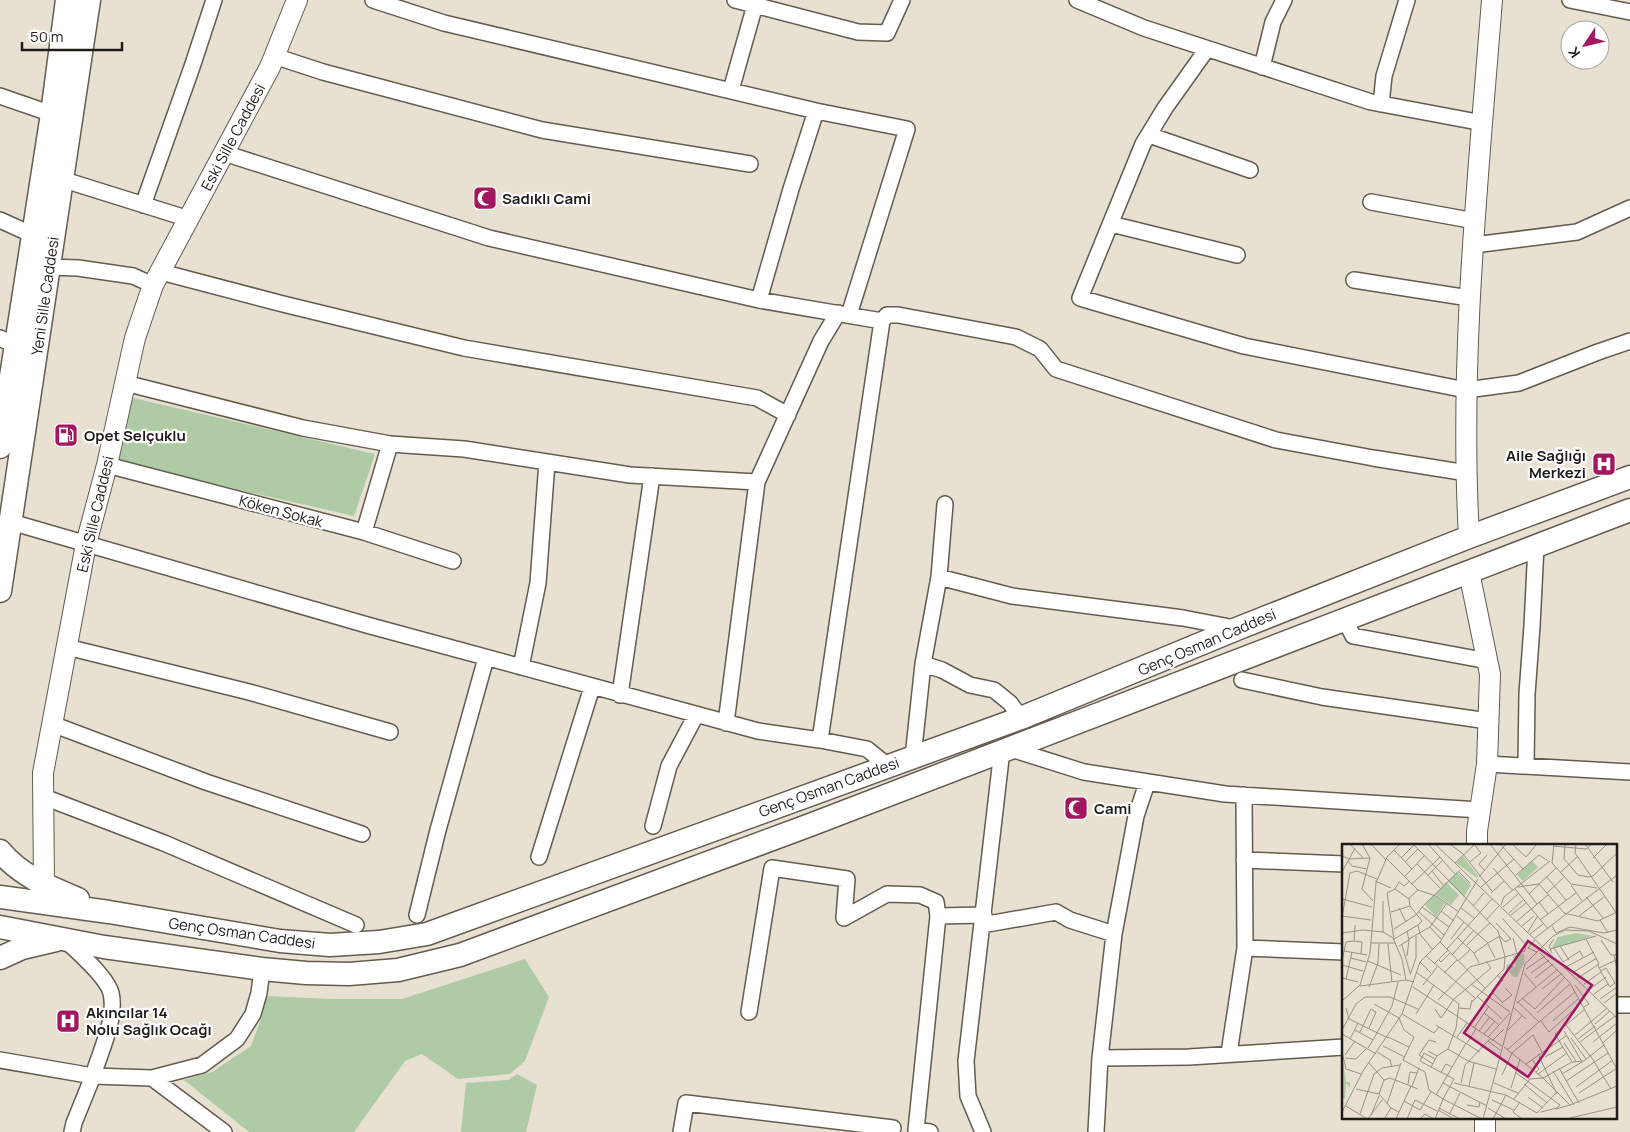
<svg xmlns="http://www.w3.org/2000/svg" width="1630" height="1132" font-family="Manrope,sans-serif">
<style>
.green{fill:#aecba6}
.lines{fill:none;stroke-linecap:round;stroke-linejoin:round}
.minor-casing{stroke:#635c4f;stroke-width:18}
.tertiary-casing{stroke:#635c4f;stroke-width:22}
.secondary-casing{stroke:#635c4f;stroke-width:25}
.minor{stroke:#fff;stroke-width:15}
.tertiary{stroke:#fff;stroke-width:20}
.secondary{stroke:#fff;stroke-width:22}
.labels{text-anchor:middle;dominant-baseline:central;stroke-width:4.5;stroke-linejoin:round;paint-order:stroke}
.street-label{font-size:15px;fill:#1f1c17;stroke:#fff}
.poi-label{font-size:15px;font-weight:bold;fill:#1f1c17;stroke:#fff;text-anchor:start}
.inset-road{fill:none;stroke:#989286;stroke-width:1}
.view{fill:#a21760;fill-opacity:0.15;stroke:#a21760;stroke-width:2.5}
.inset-edge{fill:none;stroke:#1f1c17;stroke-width:2.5}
</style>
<rect width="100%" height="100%" fill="#e8e0d0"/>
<!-- green -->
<path class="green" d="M129,397L375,454L354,516L113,461Z
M525,959L549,997L525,1061L510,1074L458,1079L422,1054L405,1061L354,1132H249L184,1080L212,1072L251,1046L261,1019L267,996L332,999H402Z
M517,1074L537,1085L526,1132H461L466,1083L508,1080Z"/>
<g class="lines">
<!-- minor casing -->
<g class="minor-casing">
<path id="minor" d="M373,0L444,23L816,111L907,129L849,315
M735,0L858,32L887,33L902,0
M1077,0L1144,28L1371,102L1483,123
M1570,0L1630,12
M1207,49L1165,108L1143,144L1080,298L1244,346L1466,390L1519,383L1598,352L1630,341
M274,56L323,72L542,130L750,164
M1262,67L1273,22L1284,0
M731,90L755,5
M0,96L52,114
M1381,104L1384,76L1407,0
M1149,135L1250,170
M224,153L489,238L759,300L882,321L820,740
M61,179L189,219
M1371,202L1475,221
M143,205L192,67L214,0
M0,220L33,235
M1111,224L1237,255
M1474,245L1577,232L1630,208
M50,267L78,268L133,276L153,285
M161,272L283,304L464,348L757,398L788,415
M1354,280L1469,298
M759,300L791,189L816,111
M882,321L887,315H898L1016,337L1040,349L1056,369L1276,440L1373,458L1467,473
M0,338L16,346
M125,383L303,428L390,444L464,449L630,475L757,482L726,723
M107,465L364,532L453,561
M757,482L821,341L838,313
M11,522L367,625L758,731L820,740L867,749L888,766
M364,532L390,444
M939,577L1012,596L1183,618L1235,628
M1345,620L1353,636L1488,661
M67,647L249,692L390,732
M923,664L942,670L970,685L994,690L1010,703L1021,718
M521,667L538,583L547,462
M1242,680L1322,697L1488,721
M620,695L652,476
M52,724L206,782L362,834
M1008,748L1084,772L1225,794L1480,810
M913,757L923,664L939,577L945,504
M1487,764L1630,772
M1526,766L1527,694L1532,626L1536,546
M44,797L164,843L356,925
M653,826L669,766L696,715
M539,857L592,687
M1244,860L1344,864
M417,915L438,830L486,658
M844,918L887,894L920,895L936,902L938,916
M982,925L1056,912L1070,920L1114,934
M1245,948L1344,952
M1616,1005H1630
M749,1012L772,868L847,879L844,918
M1229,1053L1245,948L1244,795
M1100,1058L1189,1057L1344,1047
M0,1060L93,1076C100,1052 117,1018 111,993C107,977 77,951 65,940
M152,1078L202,1065L237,1039L253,1014L259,993L262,969
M72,1132L74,1123L93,1076L152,1078L224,1132
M681,1132L686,1103L893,1128
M930,1132L916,1130L938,916L984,915
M983,1132L968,1096L966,1061L1002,750
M1096,1132L1100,1058L1114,934L1136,816L1147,783"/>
</g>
<!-- tertiary casing -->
<g class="tertiary-casing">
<path id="tertiary" d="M1469,537C1459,358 1478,179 1492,0
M1469,572L1490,674L1487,764L1477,831V846
M44,886L43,773L86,544L107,465L135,338L153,285L270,67L297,0
M1485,1118V1132"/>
</g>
<!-- secondary casing -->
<g class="secondary-casing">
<path id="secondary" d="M0,447L52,114L67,0
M0,591L89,0
M0,851C21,876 49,887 78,899
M0,897L109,912L280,941L330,945L379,942L427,934L1021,718L1239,628L1469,537L1630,477
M0,927L104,947L262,969L306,973L349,974L398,970L460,955L810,825L1630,510
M0,958L22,948L56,940"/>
</g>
<!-- minor -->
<use href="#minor" class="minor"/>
<!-- tertiary -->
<use href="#tertiary" class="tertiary"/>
<!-- secondary -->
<use href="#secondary" class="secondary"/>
</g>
<!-- icons -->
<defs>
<g id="mosque-square" transform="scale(1.25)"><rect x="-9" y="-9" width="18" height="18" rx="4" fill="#a21760" stroke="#fff"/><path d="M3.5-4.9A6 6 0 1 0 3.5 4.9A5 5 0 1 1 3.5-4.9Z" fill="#fff"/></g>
<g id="fuel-square" transform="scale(1.25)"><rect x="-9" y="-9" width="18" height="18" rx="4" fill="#a21760" stroke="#fff"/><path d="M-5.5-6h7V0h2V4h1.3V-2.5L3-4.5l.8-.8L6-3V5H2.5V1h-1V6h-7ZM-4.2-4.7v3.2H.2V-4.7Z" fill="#fff"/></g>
<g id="hospital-square" transform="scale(1.25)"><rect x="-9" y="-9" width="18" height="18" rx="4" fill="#a21760" stroke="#fff"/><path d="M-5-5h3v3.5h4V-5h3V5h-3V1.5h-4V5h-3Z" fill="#fff"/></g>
</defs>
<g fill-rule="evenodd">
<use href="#mosque-square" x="485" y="198"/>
<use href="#fuel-square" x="66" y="435"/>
<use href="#hospital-square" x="1604" y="464"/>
<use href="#mosque-square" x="1076" y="808"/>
<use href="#hospital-square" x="68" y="1021"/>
</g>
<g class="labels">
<!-- street labels -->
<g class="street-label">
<text transform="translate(233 137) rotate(-62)">Eski Sille Caddesi</text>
<text transform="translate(45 296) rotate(-82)">Yeni Sille Caddesi</text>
<text transform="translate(281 511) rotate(15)">Köken Sokak</text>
<text transform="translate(95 514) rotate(-77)">Eski Sille Caddesi</text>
<text transform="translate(1207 642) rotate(-23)">Genç Osman Caddesi</text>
<text transform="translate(829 787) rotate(-20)">Genç Osman Caddesi</text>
<text transform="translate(242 933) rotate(8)">Genç Osman Caddesi</text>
</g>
<!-- poi labels -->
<g class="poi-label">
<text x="502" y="198">Sadıklı Cami</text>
<text x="84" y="435">Opet Selçuklu</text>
<text x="1586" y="455" text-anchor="end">Aile Sağlığı<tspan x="1586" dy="17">Merkezi</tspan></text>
<text x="1094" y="808">Cami</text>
<text x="86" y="1012">Akıncılar 14<tspan x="86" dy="17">Nolu Sağlık Ocağı</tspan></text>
</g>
</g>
<!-- overview -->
<g transform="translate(1342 844)">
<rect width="275" height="275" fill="#e8e0d0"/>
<path d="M121,12L136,32L135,34L114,19ZM190,17L196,23L181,37L175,31ZM115,28L129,41L122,53L106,37ZM104,38L117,51L109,61L93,50ZM92,51L103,59L94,73L83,61ZM235,89L251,92L209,105L216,93ZM182,109L183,117L175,133H172L164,125L165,120L174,123L171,112ZM0,209L4,238H8V244L4,239L3,255L0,254Z" fill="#aecba6"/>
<path class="inset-road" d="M8,0L21,14M20,0L28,14L20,45L31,57M29,0L44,16M71,0L156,87L163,113L183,107L184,101L160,74M86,0L113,30M93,0L275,174M108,0L121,10L150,47M148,0L195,60M158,0L181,25M170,0L184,13L195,0M212,0L210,19L229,40L255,44M223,0L222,15L236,31L247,33L251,32L275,9M234,0L233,9L275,70M243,0L271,38M211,2L244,5L250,0M52,6L70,25L63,32M0,12L7,15L28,14M44,14L76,46L94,52L117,68M59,14L72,1M251,14L265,0M6,17L10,22L25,25M63,18L76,5M128,18L139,9L132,0M113,19L133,0M75,20L98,44M151,24L171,47M70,25L82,12M142,26L137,20L145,11M90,27L101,41M116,27L128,39M0,28L13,4M218,29L236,12M86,31L101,16M174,31L197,11L206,17M204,32L224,56M137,33L164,0M33,37L49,44M70,40L98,13M229,41L240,57M139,43L172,15M175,43L197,40L222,69L256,77L275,68M53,45L57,38L62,42L68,37M173,45L206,85M76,46L67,54L68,62L80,77L76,81L78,90L91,106M149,49L162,37M205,49L221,34M187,50L214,24M244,53L262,75M0,55L30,63M67,55L53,45L45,49L52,95L76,81M197,58L206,70M159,61L162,53L208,17M131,62L142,49M80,63L118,26M161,63L176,50M57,64L64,78M119,64L132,74M99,67L112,77M49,68L68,62M77,68L102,91M167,69L181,56M169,71L184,59M0,72L29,76M115,72L146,99L158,92L163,98L169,95L154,79M237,72L262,53M0,73L8,29L15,27L35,35M144,76L157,62M198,76L234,49M258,76L266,89M175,77L206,51M13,81L12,97L20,98L19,110M180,82L192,72M210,82L214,89L228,83L262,89L275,86M88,83L99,95M52,85L74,71L80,63L107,83M41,88V57M186,88L195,73M0,89L21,86L41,88L51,94L60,115L64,136L72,138M136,90L148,79M188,90L201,80M116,94L132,109M171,94L175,110M193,94L275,31M67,95L88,83L105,59M109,95L122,78M193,96L186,104L195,108M259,96L269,111H272M98,98L143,144M29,99H54M46,100L50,138M146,100L153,114M60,101L68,129M125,101L136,90M57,102L67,96L65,87M218,102L227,116M212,104L221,118L238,107L241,113M105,105L150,55M208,105L254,92M2,107L25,111M198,109L228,139L275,225M210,109L207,102L212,95M275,110L272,111L275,125M110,111L132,86M65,112L67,96M84,112L133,154M9,114L24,118M97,116L99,118L108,109M0,117L4,98L12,97M26,117L59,131M116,117L129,105M78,118L89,129M137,119L132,109L146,99M92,120L106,106M0,121L21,127M256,121L257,124L259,127V128L268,143L273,139L264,124L259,127M224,123L252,108M257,124L274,116M184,125L203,112M74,128L117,160L114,184L106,205L95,212L86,207M102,129L115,116M182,129L194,143M189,129L207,116M230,129L255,114M68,131L74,114V92M0,134L16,138M193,134L211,120M236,134L257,120L244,95M4,135L10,108M129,140L168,168M242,140L259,128M81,141L95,123M233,141L247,160L242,163M18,142L64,136M27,143L36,119L37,100M71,143L160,202M200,145L220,129M248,145L264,133M151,147L161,136L155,131M252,150L266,140M135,152L160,175M147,152L150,148L161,159M180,154L193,165L223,133M258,155L275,143M96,156L128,123L163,113L162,125L130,158M0,157L18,141L28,109L34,39L45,13L58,0M161,158L170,151L163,144M176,158L197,178L233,148M175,159L216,125M262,159L275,149M32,160L57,174L62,186L72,193L61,216L83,228L87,246L101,255L93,275M171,163L184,175M4,164L7,175L46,194M117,164L128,165L130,156M93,165L99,174L112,155L149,124L144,117M142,169L156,180M195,169L228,140M60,170L92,189L97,183L94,181M74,170L92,141M251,176L265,164M199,177L207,188L239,159M211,177L236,155M253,180L268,167M224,181L248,212M97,183L138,208M132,184L147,162M0,186L14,160L23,153H48L76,165M13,186L31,196L26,204M166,186L180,172M137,187L147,174M18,188L29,165L34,168L27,184M0,190L34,210M142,190L152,178M233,191L251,176M46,193L67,203M115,193L125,179M146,193L168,169M229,194L244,215M8,195L16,179M236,195L253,182M31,196L50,162L56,138M146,197L158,206M150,197L162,185M238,198L273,172M251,198L275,179M125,199L134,185M222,199L234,217M261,199L275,186M41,202L63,213M162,203L201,234L228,261L275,242M106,205L126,217L154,225M165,206L197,178M0,208L4,225L19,230M35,208L48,216L50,223M196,210L215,250M3,211L13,197M248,211L269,245M203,213L221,203M3,214L14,215L25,204M93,215L82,209L78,217L89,223L95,212M190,215L197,225L194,228M230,218L213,190L243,165M27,219L42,236M91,220L77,211L87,196L94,198M184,220L224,192M89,223L112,235L101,255L140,275M217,224L237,259M211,227L232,261M99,228L104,220L110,223M173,228L218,261L214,265L228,261M196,230L225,209M220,230L240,218L222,187M160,231L170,209L191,191L200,208M224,237L266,209M101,239L145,262M112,239L164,251L195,269L214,249M119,239L123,221L148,195M152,239L176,249M66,240L68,228L75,229M182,240L205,259M70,242L77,224M127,242L132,219M234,243L271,216M169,244L178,215M14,245L37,250M237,249L275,224M94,251L124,199M186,253L201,264M172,255L188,235L201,234L230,218L242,217L262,201M150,256L172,266M62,257L78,266L89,248M178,258L171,268L180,275M45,260L59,219M125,261L137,263L138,258M4,262L25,275M49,264L37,250L42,236L48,234L76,245M97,264L118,275M146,264L164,275M96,266L112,275M0,268L21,227L60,170L78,118L98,98L136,35M57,268L69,242M199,268L215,264M108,269L118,249M18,270L32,230L40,224L58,221M29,271L37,252M26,275L40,256M42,275L49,264L57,268L54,275M65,275L73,256L95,267M78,275L83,270L92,275M141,275L183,120L211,92L223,86L247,87L275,100M151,275L164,251M224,275L275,263"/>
<path class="view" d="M186,97L250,141L186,233L122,189Z"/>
<rect width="275" height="275" class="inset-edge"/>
</g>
<!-- north arrow -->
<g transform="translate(1585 45) rotate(235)"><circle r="24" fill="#ffffff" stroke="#a5a4a2"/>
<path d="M0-4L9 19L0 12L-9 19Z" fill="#a21760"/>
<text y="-8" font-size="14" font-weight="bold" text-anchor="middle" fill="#1f1c17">K</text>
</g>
<!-- scale -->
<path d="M22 42v8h100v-8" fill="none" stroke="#1f1c17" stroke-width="2.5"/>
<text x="30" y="42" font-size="15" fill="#1f1c17" stroke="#ffffff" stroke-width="4" paint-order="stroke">50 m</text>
</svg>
